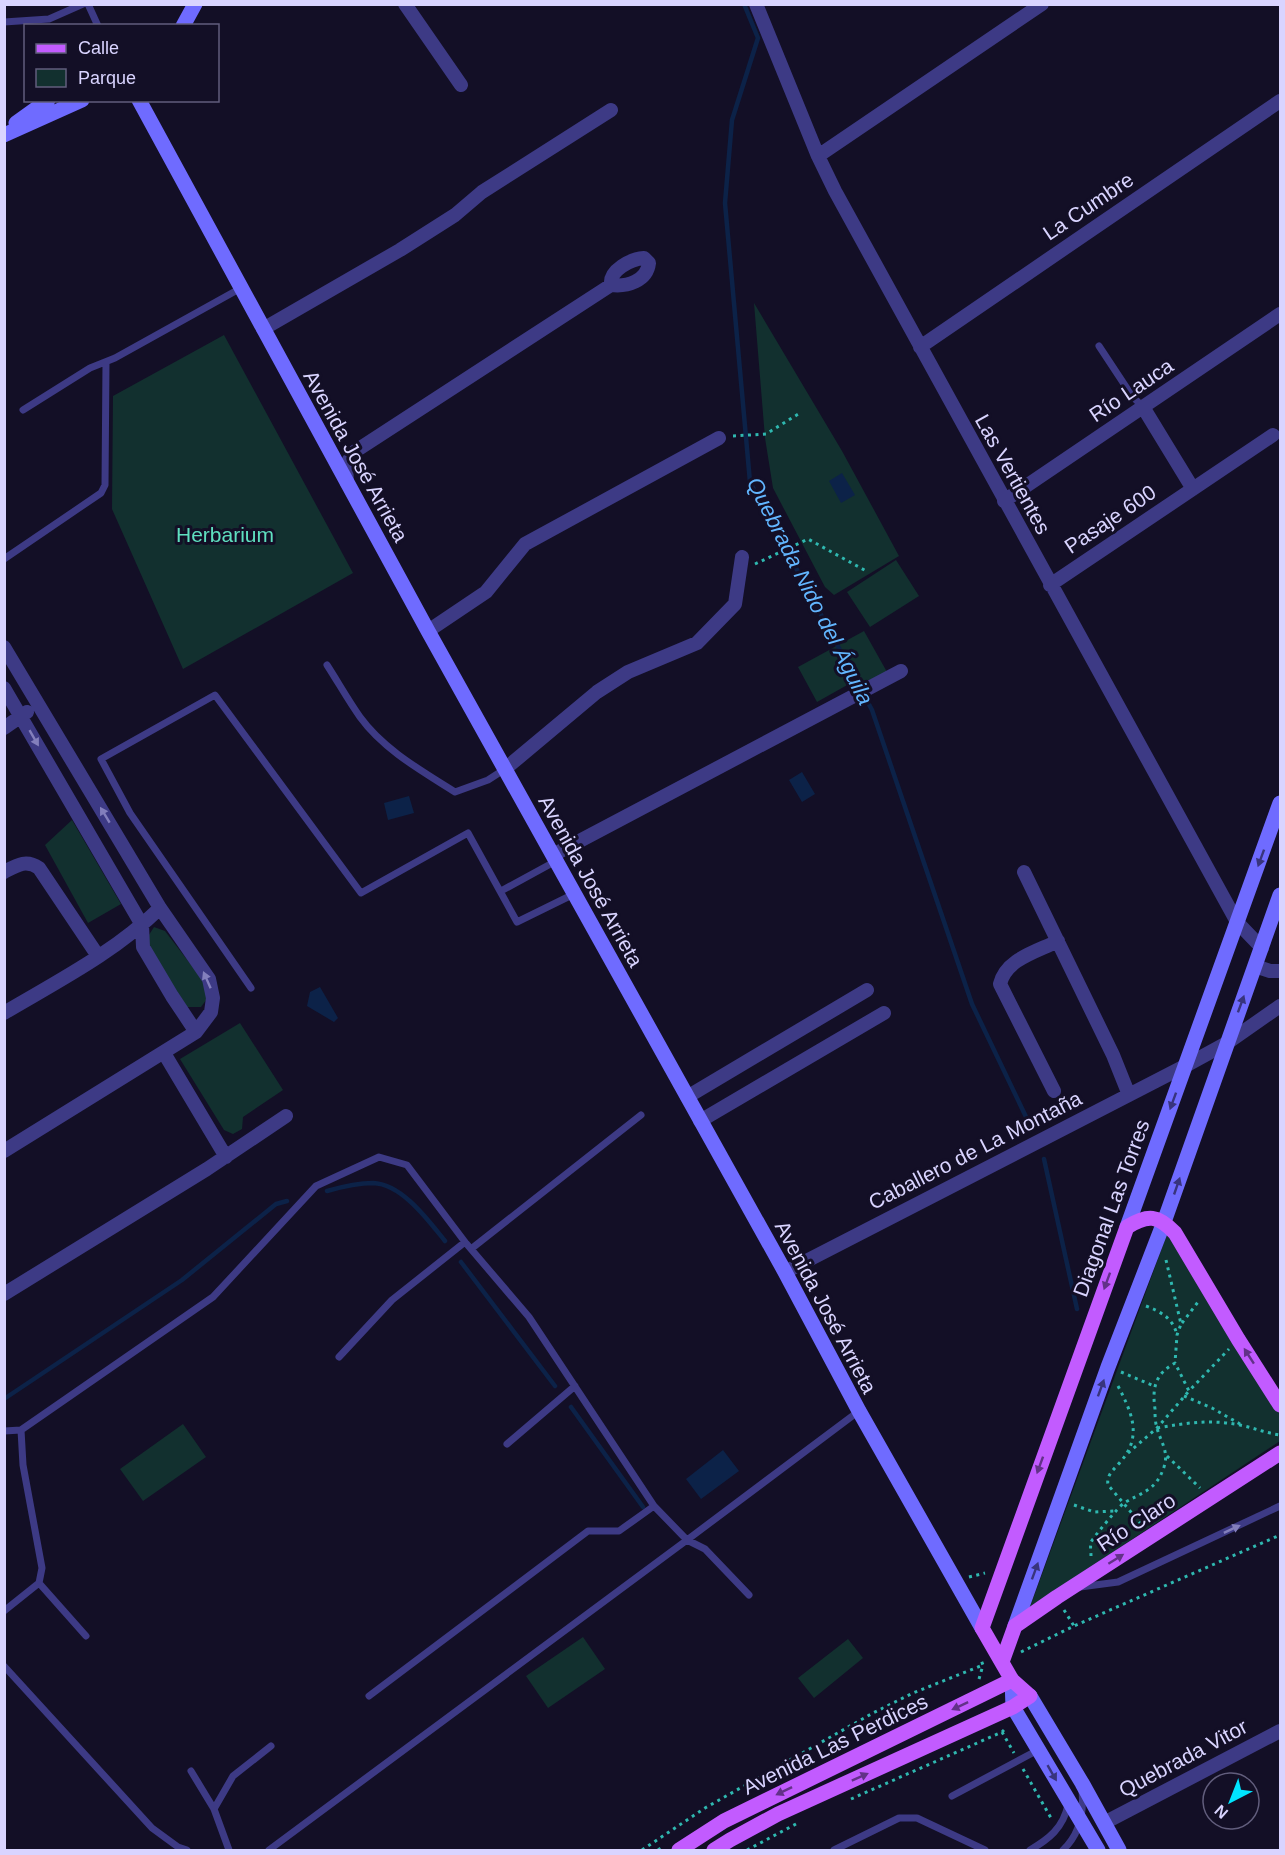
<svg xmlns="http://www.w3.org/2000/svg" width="1285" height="1855" font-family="Arial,sans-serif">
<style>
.green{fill:#12302f}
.water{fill:#0c2248}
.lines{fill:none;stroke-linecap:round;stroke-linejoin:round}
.stream{stroke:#0c2248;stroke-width:4.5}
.path{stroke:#2fb8b0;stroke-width:3;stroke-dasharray:3 4.5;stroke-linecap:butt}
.lane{stroke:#3d3a85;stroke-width:7}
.street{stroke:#3d3a85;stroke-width:14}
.secondary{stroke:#6f6bff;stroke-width:15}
.primary{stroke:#c25bff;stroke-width:15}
.oneway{fill:#837fbc}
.oneway2{fill:#38347d}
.oneway3{fill:#623188}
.labels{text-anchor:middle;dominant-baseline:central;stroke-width:6;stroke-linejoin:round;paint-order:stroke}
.street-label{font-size:21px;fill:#d9d4ff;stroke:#130f26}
.park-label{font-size:21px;fill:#5fe0c0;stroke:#130f26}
.water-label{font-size:22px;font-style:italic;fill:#62b6ff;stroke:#130f26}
</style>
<rect width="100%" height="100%" fill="#130f26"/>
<!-- green -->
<path class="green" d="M754,303L842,451L899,556L834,595L825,587L773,488L765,438Z
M224,335L353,573L183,669L112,509L113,396Z
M896,560L919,596L870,627L847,592Z
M864,631L887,672L873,679L849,684L817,702L798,667Z
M72,820L121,904L88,923L45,845Z
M154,927L165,931L205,983L209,996L201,1007H187L149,949L147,938Z
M240,1023L283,1090L243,1117L242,1129L233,1134L224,1130L180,1059Z
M1169,1229L1280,1415V1441L1030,1607Z
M183,1424L206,1457L143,1501L120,1469Z
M583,1637L605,1669L548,1708L526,1676Z
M848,1639L863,1658L814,1698L798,1678Z"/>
<!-- water -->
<path class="water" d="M842,473L855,495L841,503L829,481Z
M802,772L815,794L802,802L789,780Z
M409,796L414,813L388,820L384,803Z
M320,987L338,1018L334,1022L307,1006L310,992Z
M723,1450L739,1471L701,1499L686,1479Z"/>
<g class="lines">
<!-- stream -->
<path class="stream" d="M744,4L758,38L732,120L725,203L750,482L872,710L972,1004L1028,1121
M1044,1159L1077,1309
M327,1191C341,1187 359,1183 373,1183C402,1184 428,1220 445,1241
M461,1262L555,1386
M4,1399L182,1280L276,1204L287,1201
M571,1407L643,1507"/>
<!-- path -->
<path class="path" d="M733,436L766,434L800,413
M755,564L808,539L868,572
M1166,1260L1181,1324L1177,1335L1175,1363
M1146,1306C1161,1312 1173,1318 1177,1335
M1182,1323L1198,1302
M1121,1372L1154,1386
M1118,1386C1131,1411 1143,1436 1121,1461C1115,1469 1106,1474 1108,1485L1141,1524
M1184,1396L1212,1408L1240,1424
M1157,1428C1187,1423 1209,1419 1240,1425C1254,1428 1266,1433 1280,1435
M1128,1453L1157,1428L1189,1391
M1167,1456L1200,1488
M1074,1505L1094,1512L1114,1511
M1091,1556C1091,1552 1090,1547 1091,1542C1093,1538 1119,1506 1124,1503C1142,1492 1156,1491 1164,1467C1169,1451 1161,1443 1157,1428C1155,1422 1155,1415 1155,1409C1152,1388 1155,1374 1175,1363L1189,1391L1229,1349
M969,1577L985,1573
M1064,1610L1074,1626
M1021,1652L1074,1626L1280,1535
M979,1679L983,1665L981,1660
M1002,1732L1014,1753
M1023,1769L1051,1818
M851,1799L1002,1732L1006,1728
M642,1850L705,1808L873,1713L913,1693L983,1665
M658,1850L664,1846
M747,1850L796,1824"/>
<!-- lane -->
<path class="lane" d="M88,4L98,26
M4,22L49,19L83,4
M1099,346L1132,396L1143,407
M23,410L90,368L115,358L241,288
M4,559L101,493L105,485L106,362
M327,665C338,682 348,700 360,717C384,750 422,771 455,792L488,780L505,769
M501,891L556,861
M251,988L130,813L101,759L215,695L361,893L468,833L517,922L574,894
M471,1249L641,1115
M339,1357L392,1300L465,1242
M4,1431L21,1430L213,1297L316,1186L379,1157L407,1165L465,1242L529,1317L654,1506L687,1540L859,1411
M507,1444L575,1386
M39,1583L86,1636
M1080,1587L1118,1582L1280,1506
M4,1611L39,1583L42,1568L23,1465L21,1430
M4,1666L152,1828L178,1847L187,1850
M369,1696L588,1531H619L654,1506
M191,1771L214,1809L229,1850
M952,1796L1038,1750
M214,1809L233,1776L271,1746
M269,1850L687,1540L705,1549L749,1595
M834,1850L899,1818H917L985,1850
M1030,1850C1049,1839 1063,1828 1068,1805
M1063,1850C1079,1835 1084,1813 1082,1791"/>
<!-- street -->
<path class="street" d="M405,4L461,85
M756,4L818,156L835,191L1237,922L1262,948
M818,156L1042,4
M263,329L400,250L455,215L482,192L611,110
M920,347L1280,101
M1143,407L1193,489
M347,483L346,465L354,452L611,285C627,287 647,281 649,263L644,258C631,259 609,270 611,285
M1004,501L1280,314
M1050,585L1273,435
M428,631L486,592L525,544L719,438
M4,647L160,908L209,979L213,998L211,1012L196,1032L4,1151
M4,688L142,925L143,947L172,996L196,1032
M4,728L27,712
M505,769L597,692L628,672L697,643L735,604L742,557
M553,855L901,671
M4,872C17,865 26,859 39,868L98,956
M1024,872L1113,1055L1129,1095
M1255,966L1270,971H1280
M4,1013C58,981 115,952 160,908
M164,1053L226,1157
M1054,1091L1000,984C1006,959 1036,952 1058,941
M687,1097L867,990
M700,1121L884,1013
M785,1272L1185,1066L1227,1043L1280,1006
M4,1294L207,1169L286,1116
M1104,1823L1280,1731"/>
<!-- secondary -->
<path class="secondary" d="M183,26L195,4
M139,100L428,631L785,1272L859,1411L982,1628
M16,123L48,100
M4,135L82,100
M1127,1227L1280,803
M1015,1626L1108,1367L1164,1222L1280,895
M1012,1680L1013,1707L1098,1850
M1030,1696L1082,1783L1119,1850"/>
<!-- primary -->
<path class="primary" d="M1002,1662L1015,1626L1057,1597L1280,1453
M679,1850L724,1821L1012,1680
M714,1850L730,1840L778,1814L1013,1707L1030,1696L1012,1680L982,1628L1127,1227C1148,1214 1158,1215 1175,1233L1238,1339L1280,1405"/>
</g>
<!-- one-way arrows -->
<defs><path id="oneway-solid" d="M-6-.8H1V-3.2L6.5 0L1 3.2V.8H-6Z" transform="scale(1.5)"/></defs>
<g class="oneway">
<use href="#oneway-solid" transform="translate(34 738) rotate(60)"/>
<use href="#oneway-solid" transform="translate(105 815) rotate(-121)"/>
<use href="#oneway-solid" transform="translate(207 980) rotate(-114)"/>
<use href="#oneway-solid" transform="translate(1232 1529) rotate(-25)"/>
</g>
<g class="oneway2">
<use href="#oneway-solid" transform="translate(1261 858) rotate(110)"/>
<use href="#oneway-solid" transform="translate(1241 1004) rotate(-70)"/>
<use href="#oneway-solid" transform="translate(1173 1101) rotate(110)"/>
<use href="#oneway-solid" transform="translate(1177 1186) rotate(-71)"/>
<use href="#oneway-solid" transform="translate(1101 1388) rotate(-70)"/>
<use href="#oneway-solid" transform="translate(1035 1571) rotate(-70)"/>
<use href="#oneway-solid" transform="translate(1052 1773) rotate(60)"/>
</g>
<g class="oneway3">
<use href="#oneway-solid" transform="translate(1107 1281) rotate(110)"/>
<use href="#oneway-solid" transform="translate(1249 1356) rotate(-123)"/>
<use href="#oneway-solid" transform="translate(1040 1465) rotate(110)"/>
<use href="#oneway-solid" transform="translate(1116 1559) rotate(-32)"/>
<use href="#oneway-solid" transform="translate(960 1706) rotate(155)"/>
<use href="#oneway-solid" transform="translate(860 1777) rotate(-24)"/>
<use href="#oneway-solid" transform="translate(784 1791) rotate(154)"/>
</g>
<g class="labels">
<!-- street labels -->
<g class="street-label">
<text transform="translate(1088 206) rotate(-34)">La Cumbre</text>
<text transform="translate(1131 390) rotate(-34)">Río Lauca</text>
<text transform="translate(356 456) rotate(61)">Avenida José Arrieta</text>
<text transform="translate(1013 474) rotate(61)">Las Vertientes</text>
<text transform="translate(1110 519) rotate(-34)">Pasaje 600</text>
<text transform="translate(591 881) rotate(61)">Avenida José Arrieta</text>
<text transform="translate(975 1150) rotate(-27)">Caballero de La Montaña</text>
<text transform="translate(1111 1208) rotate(-70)">Diagonal Las Torres</text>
<text transform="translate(826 1307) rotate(62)">Avenida José Arrieta</text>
<text transform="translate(1136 1522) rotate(-33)">Río Claro</text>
<text transform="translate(835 1744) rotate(-26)">Avenida Las Perdices</text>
<text transform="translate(1183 1758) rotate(-28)">Quebrada Vitor</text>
</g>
<!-- park labels -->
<g class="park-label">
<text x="225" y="534">Herbarium</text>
</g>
<!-- water labels -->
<g class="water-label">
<text transform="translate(810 591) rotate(63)">Quebrada Nido del Águila</text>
</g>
</g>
<!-- border -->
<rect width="1285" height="1855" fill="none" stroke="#d9d4ff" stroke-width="12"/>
<!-- legend -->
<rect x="24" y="24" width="195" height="78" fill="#130f26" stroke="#625e7d" stroke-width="1.5"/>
<rect x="36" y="44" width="30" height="9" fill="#c25bff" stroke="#625e7d" stroke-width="1.5"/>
<text x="78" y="54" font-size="18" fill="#d9d4ff">Calle</text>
<rect x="36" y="69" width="30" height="18" fill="#12302f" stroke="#625e7d" stroke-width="1.5"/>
<text x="78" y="84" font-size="18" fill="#d9d4ff">Parque</text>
<!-- north arrow -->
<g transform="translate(1231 1801) rotate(222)"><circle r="28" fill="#130f26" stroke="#625e7d" stroke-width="1.5"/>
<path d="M0-4.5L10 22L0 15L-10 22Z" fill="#00e5ff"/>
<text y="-9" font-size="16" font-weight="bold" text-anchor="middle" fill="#d9d4ff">N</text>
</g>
</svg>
